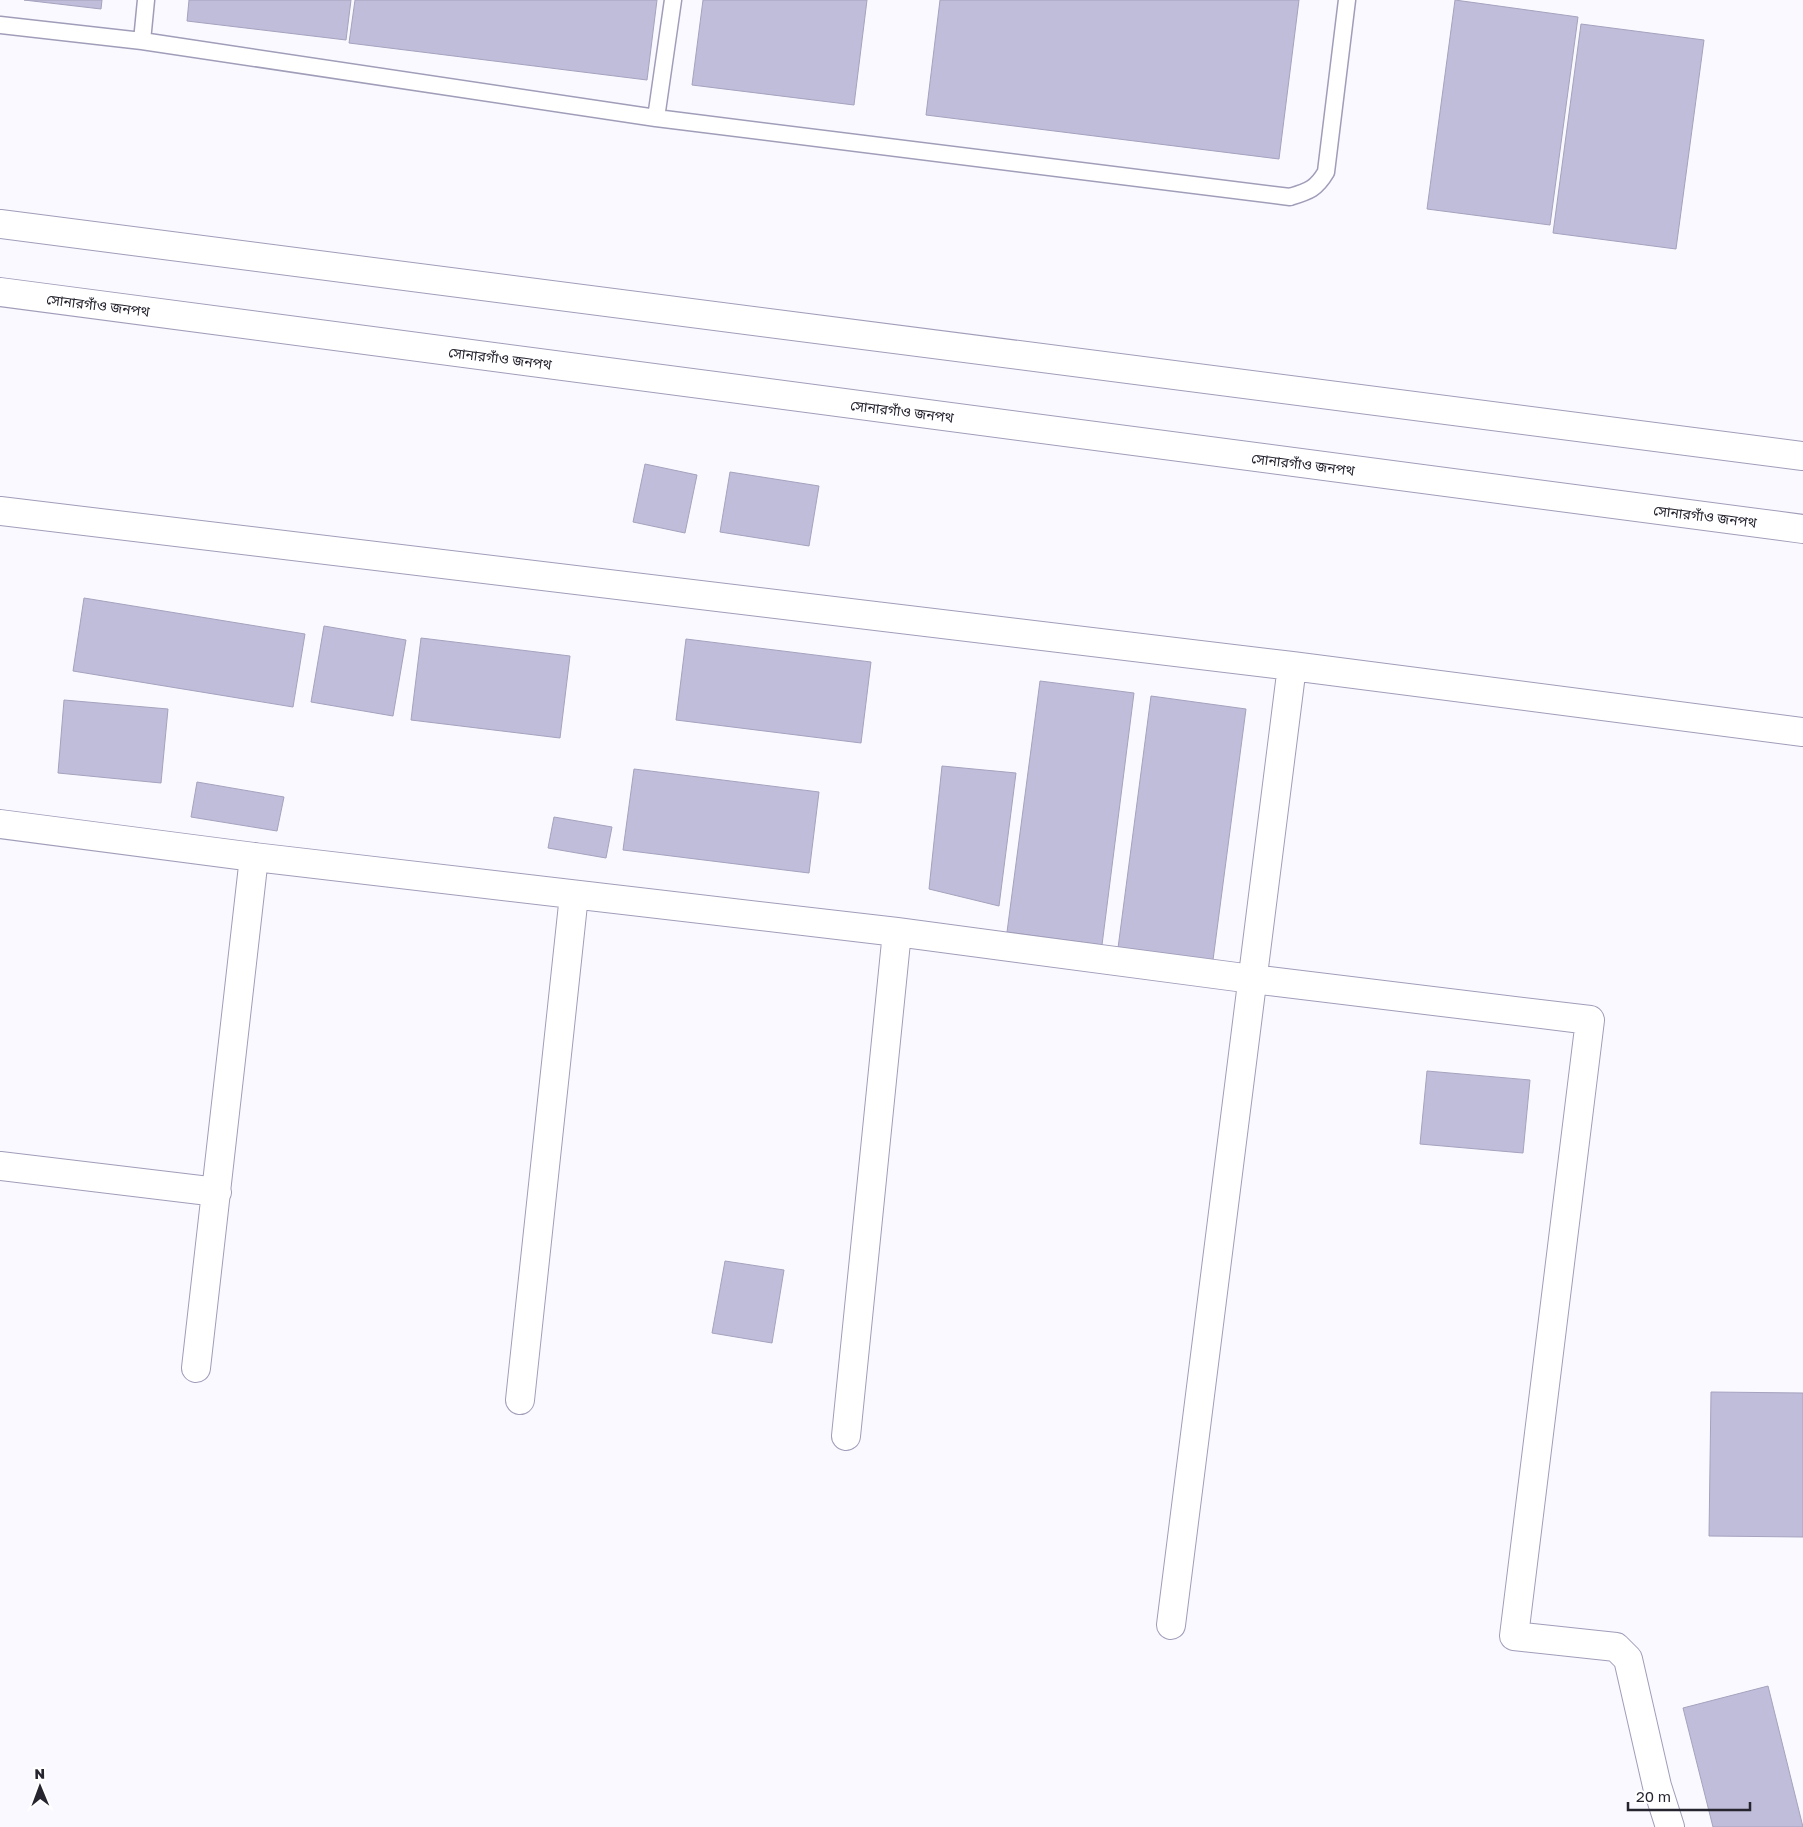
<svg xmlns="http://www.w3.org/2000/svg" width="1803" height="1827" font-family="'Golos Text','Noto Sans Bengali',sans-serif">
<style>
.building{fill:#bfbdd9;stroke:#a5a2be}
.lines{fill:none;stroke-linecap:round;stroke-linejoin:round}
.lane-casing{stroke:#a09db9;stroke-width:19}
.street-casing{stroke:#a09db9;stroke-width:30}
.secondary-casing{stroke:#a09db9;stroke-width:30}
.lane{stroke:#fff;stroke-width:16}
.street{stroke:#fff;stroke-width:28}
.secondary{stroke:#fff;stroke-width:28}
.labels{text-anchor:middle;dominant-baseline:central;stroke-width:5;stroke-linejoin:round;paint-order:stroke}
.street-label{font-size:14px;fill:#25242f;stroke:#fff}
</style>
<rect width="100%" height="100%" fill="#f9f9ff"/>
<!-- building -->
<path class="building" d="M24,0H102L101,9Z
M189,0H351L346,40L187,21Z
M355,0H657L647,80L349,43Z
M703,0H867L854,105L692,85Z
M940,0H1299L1279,159L926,115Z
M1455,0L1578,17L1550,225L1427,209Z
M1581,24L1704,40L1676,249L1553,233Z
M645,464L697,475L685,533L633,522Z
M730,472L819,486L809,546L720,532Z
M84,598L305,634L293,707L73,671Z
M324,626L406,640L393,716L311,702Z
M421,638L570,656L560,738L411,720Z
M686,639L871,662L861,743L676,720Z
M1040,681L1134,693L1102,945L1007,932Z
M1151,696L1246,709L1213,960L1118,948Z
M64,700L168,709L161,783L58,773Z
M942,766L1016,773L999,906L929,889Z
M634,769L819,792L809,873L623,850Z
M197,782L284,797L277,831L191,817Z
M554,817L612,827L606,858L548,848Z
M1427,1071L1530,1080L1523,1153L1420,1144Z
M725,1261L784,1270L772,1343L712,1333Z
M1711,1392L1803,1393V1537L1709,1536Z
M1768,1686L1803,1827H1713L1683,1708Z"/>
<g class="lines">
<!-- lane casing -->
<g class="lane-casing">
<path id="lane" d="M0,25L142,41L146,0
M142,41L656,118L1290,197C1309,191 1316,189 1326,172L1347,0
M656,118L673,0"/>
</g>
<!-- street casing -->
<g class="street-casing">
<path id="street" d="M0,511L1292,666L1803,732
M0,824L254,857L897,932L1252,979L1590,1020L1514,1636L1616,1647L1628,1659L1657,1786L1670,1827
M0,1166L217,1192
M196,1368L254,857
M520,1400L574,895
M846,1436L897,932
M1171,1625L1292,666"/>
</g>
<!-- secondary casing -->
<g class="secondary-casing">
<path id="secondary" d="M0,224L1803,456
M0,292L1803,529"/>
</g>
<!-- lane -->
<use href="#lane" class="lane"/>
<!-- street -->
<use href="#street" class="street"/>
<!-- secondary -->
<use href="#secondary" class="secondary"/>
</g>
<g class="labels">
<!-- street labels -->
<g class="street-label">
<text transform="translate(98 305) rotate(7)">সোনারগাঁও জনপথ</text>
<text transform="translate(500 358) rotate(7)">সোনারগাঁও জনপথ</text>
<text transform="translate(902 411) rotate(7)">সোনারগাঁও জনপথ</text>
<text transform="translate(1303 464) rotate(7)">সোনারগাঁও জনপথ</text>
<text transform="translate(1705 516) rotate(7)">সোনারগাঁও জনপথ</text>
</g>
</g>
<!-- north arrow -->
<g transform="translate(40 1787) rotate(359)" stroke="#ffffff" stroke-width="4" paint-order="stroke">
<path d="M0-4L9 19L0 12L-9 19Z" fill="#25242f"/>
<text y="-8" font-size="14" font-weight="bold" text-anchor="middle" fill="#25242f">N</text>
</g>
<!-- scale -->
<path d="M1628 1802v8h122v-8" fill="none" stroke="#25242f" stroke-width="2.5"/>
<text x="1636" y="1802" font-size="15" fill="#25242f" stroke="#ffffff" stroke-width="4" paint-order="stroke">20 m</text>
</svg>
